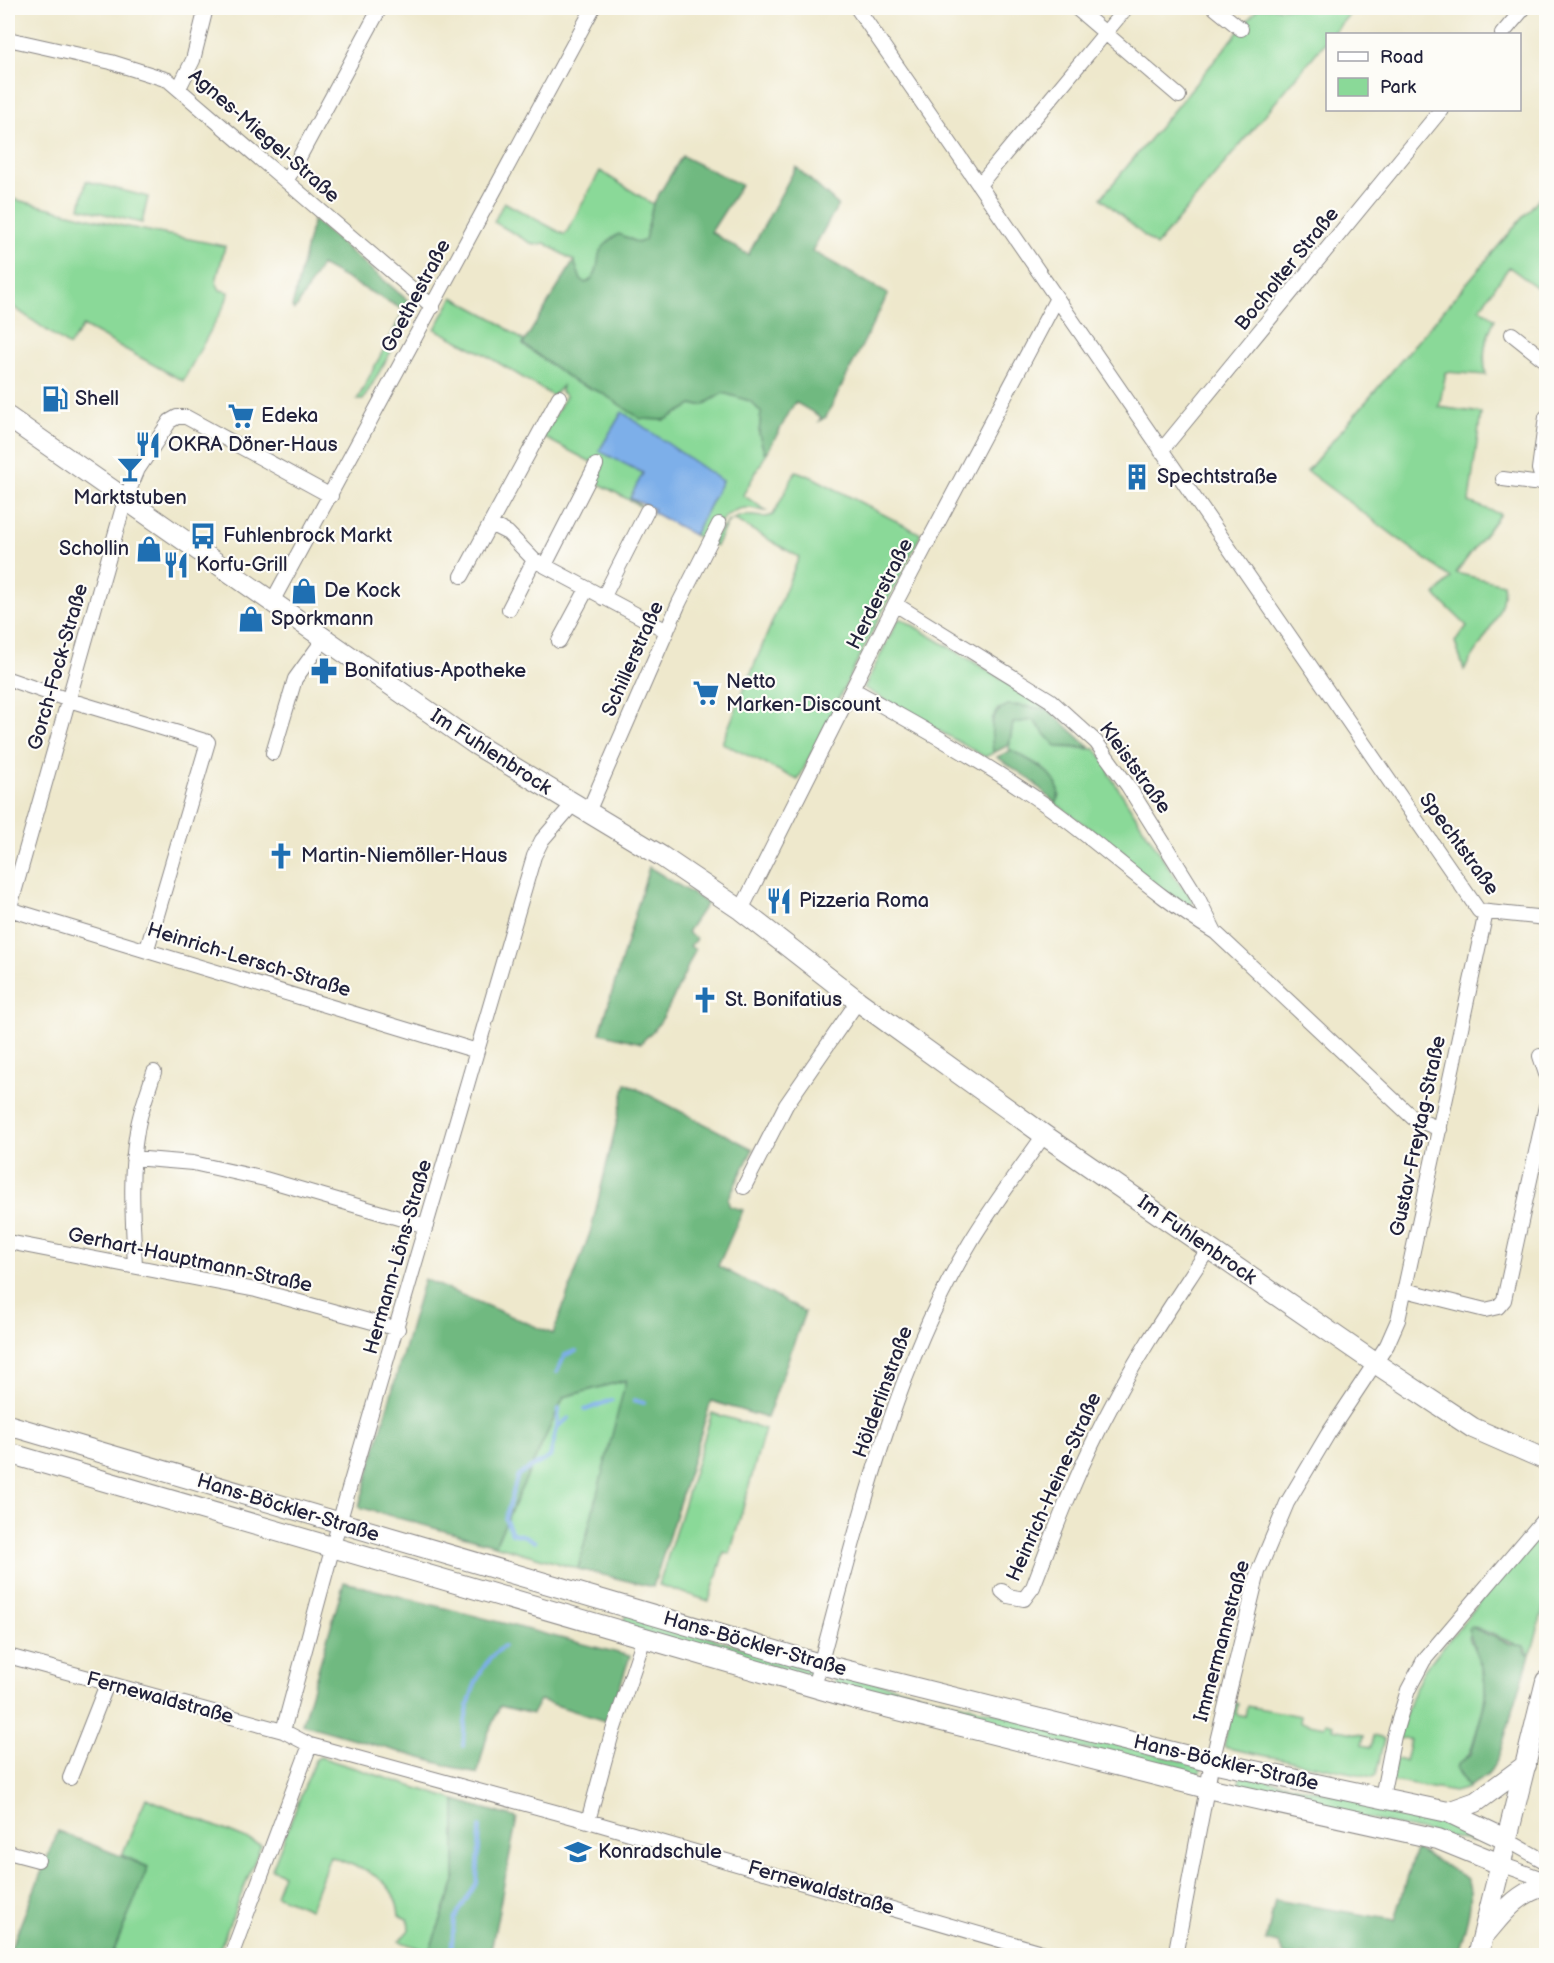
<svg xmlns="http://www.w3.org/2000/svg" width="1554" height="1963" font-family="'Balsamiq Sans',sans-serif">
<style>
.green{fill:#8ad998;stroke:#567e6a;stroke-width:1.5}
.forest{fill:#6fb980;stroke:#486e5e;stroke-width:1.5}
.water{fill:#7dafe9;stroke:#506892;stroke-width:1.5}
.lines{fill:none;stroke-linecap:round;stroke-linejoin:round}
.stream{stroke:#7dafe9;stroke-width:4}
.street-casing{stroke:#888584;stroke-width:16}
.secondary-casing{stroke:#888584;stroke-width:22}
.street{stroke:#fff;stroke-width:14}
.secondary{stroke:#fff;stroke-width:20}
.labels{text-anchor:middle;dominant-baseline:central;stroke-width:4.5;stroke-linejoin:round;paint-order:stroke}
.street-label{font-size:20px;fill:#22223b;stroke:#fdfcf7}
.poi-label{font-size:20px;fill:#22223b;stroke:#fdfcf7;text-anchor:start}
</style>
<rect width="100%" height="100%" fill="#fdfcf7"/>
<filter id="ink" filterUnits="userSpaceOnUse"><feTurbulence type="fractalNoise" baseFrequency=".0167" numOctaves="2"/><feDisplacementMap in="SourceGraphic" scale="12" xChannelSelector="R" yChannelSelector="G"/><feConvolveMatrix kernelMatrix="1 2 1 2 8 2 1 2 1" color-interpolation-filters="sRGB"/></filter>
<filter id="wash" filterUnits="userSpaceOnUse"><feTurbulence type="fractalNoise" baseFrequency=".008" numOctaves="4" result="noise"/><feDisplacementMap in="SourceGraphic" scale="24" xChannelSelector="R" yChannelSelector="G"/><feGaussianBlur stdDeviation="1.35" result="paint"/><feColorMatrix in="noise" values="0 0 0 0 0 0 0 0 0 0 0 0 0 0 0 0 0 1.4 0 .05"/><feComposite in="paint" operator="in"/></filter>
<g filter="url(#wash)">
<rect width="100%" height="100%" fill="#eee8cc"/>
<!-- green -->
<path class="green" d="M1258,8H1355L1332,34H1328L1327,40L1156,246L1101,198Z
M600,171L653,204L645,240L638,243L627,237L612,238C609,242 605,246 603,250C596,261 601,278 585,283L581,280L574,261L545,243L534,245L494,222L504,202L565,235Z
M86,181L148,197L142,223L80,208Z
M1546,190V294L1509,267L1480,308L1495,319C1485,339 1482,353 1486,375L1446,372L1439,407L1481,413L1469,502L1500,514L1456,573L1503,584C1508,610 1478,647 1464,670L1455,642L1467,626L1435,595L1451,578L1307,471Z
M13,199L118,225L225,246L216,282L220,290L229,292L225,304L183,381L83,326L69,346L8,303V218Z
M453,297L492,318L524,341L523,345L575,382L602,393L641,419L665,420L692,405H703L723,393L750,401L761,412L759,434L764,452L768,451L743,495L767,511C761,511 754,508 748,508C728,507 716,527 706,541L694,535L722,481L644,473L630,498L642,507L594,481L603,464L594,458L591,462L543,437L566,396L561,392L562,386L553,396L484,354L435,329Z
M393,332L400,336L363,400H357Z
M796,471L812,477L921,534L798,780L722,743L799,557L735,520L728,521L716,546L710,543C722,527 732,513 754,516C761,517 766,518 773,515Z
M902,619L1004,680L1048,709L1016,705L998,709L992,719L993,753L985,757L864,688L898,620Z
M1033,720L1057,747L1095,749L1109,765V774L1180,885L1187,890L1193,902L1188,908L1130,865L1124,853L1056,804L1060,796L1042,767L1009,749L1013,723Z
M627,1380L578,1569L495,1545L564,1397Z
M712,1413L765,1429L730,1554L724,1552L709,1601L659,1585Z
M1543,1537H1546V1598L1532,1651L1528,1656L1527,1649L1475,1627L1469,1638C1488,1680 1490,1688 1476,1733C1471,1747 1472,1756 1458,1764L1457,1769L1468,1788L1454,1792L1392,1781L1395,1759L1405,1761L1410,1740L1398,1738L1411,1698L1424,1670L1531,1540L1534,1542Z
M627,1612L812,1669L810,1676L622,1627Z
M837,1672L1202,1766L1200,1777L832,1688Z
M1233,1702L1238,1704L1236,1714L1245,1716L1247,1706L1301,1716L1300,1722L1324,1727L1326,1723L1334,1725L1333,1729L1364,1735L1362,1745L1371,1747L1373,1736L1384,1739L1376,1775L1372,1777L1227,1748L1224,1746Z
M320,1757L455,1800V1881L429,1952L399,1941L409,1930L408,1919L399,1915C395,1875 362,1870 330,1856L310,1909L275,1895L283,1874L272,1869L315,1760Z
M1241,1774L1443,1818L1476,1833L1473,1842L1237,1790Z
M146,1798L261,1845L217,1955L112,1956L148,1867L122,1855Z"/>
<!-- forest -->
<path class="forest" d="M682,156L741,185L711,232L748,255L796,167L838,205L812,251L888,294L826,417L819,421L821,417L795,402L768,451L764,452L759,434L761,412L750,401L723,393L703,405H692L665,420L641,419L602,393L575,382L523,344L574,261L581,280L585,283C598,278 597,266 599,255C600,248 613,237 619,234L638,243L645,240L653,204Z
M313,220L413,305L414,310L400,336L393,332L404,310L321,265L297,307L294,310L292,307Z
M1008,705L1048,709L1089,747H1057L1033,720L1013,723L1009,745L993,753C992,733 986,714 1008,705Z
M1011,750C1030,761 1069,777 1056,804L1031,780L997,757Z
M649,867L707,903L687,932L696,939L690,946L695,950C685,973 675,997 662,1019C657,1028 648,1035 641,1043L600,1033Z
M626,1083L753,1149L728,1199L729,1206L743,1210L718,1266L805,1312L767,1418L711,1401L653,1587L578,1569L626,1380L564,1397L495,1545L359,1507L424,1279L553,1334L591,1230Z
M344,1582L630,1656L608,1722L540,1700L532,1714L500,1706L487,1736L477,1774L302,1724Z
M1471,1627L1510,1644L1524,1646L1526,1653L1530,1655L1498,1759L1487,1776L1468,1787L1457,1768L1458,1764L1471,1754L1486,1698L1484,1673L1468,1630Z
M455,1800L517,1818L490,1955H428L455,1881Z
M58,1831L148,1867L112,1955H8Z
M1416,1849L1466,1878C1478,1898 1462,1934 1458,1955H1284L1278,1944L1266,1941L1275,1900L1395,1920Z"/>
<!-- water -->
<path class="water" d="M622,412L722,481L694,535L652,512L654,509L630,498L643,473L599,451Z"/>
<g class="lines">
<!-- stream -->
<path class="stream" d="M557,1372L565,1355L576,1351
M634,1400L644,1403
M585,1410L612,1400
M557,1426L559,1409
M535,1542L525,1536L512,1533L505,1519L518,1475L550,1457L557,1427L569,1418
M463,1746C464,1712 474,1666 504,1646
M451,1956L454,1920L477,1882L480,1827"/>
</g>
</g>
<g filter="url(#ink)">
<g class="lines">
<!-- street casing -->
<g class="street-casing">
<path id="street" d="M857,8L1479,911L1546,918
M1076,8L1179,96
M1215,8L1241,29
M1502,34L1524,8
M8,39L111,62L168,80L433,307
M179,88L193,60L206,8
M287,180L380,8
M979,185L1126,8
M1512,334L1546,361
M1546,417L1539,469L1542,479L1546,480
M1161,451L1441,110
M1503,479L1533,483L1542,479
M490,524L508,533L534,560L667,631
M545,565L596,465
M462,576L559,397
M603,598L647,511
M272,602L593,8
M895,604L1050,700L1096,742L1128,786L1198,898L1215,932
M509,609L534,560
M559,641L587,589
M8,679L69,700L208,742L147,949
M854,690C921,727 987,764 1050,808C1106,848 1156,897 1215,932L1413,1118L1440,1129
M273,753L295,679L324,639
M588,812L679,603L719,524
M9,909L477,1051
M741,910L895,604L1057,298
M8,914L125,500L138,469L170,421L177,417H186L331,496
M1540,1056L1546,1074
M133,1158L193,1163L265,1179L426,1226
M744,1187L786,1105L858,1001
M8,1242L256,1290L398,1329
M135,1266C133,1221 129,1176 137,1131C140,1111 148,1092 154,1072
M1405,1290L1485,1310L1498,1307L1504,1300L1546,1106
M1002,1591L1008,1596L1024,1599L1033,1587C1057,1524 1081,1462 1113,1403C1141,1349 1176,1299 1209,1248
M8,1656L283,1731L310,1745L588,1821L1055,1956
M814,1687C854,1542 891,1373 970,1243C992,1206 1019,1171 1044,1135
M283,1731L343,1509L534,856L542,840L573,804
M70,1778L107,1684
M1382,1797L1394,1736L1408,1690L1424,1660L1544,1519
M588,1821L611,1737L644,1638
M1507,1840L1546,1862
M8,1852L38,1860
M1500,1864L1546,1880
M231,1956L310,1745
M1175,1956L1212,1762L1258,1572L1287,1503L1328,1434L1387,1345L1398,1320L1486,912"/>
</g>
<!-- secondary casing -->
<g class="secondary-casing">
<path id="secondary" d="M8,417L475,744L661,856L741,910L858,1001L1044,1135L1375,1363L1473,1428L1546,1460
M8,1425L820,1664L1212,1762L1448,1812L1507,1840
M8,1453L855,1699L1207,1788L1438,1839L1500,1864
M1448,1812L1476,1802L1526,1765
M1486,1933C1503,1913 1519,1891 1546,1886
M1478,1956L1546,1681"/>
</g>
<!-- street -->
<use href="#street" class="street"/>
<!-- secondary -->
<use href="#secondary" class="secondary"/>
</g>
</g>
<!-- icons -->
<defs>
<g id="fuel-bare" transform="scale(2.07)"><path d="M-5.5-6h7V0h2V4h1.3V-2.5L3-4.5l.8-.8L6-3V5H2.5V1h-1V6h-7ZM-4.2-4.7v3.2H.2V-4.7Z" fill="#1f6fb2" stroke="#fdfcf7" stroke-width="2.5" paint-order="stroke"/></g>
<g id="supermarket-bare" transform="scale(2.07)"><path d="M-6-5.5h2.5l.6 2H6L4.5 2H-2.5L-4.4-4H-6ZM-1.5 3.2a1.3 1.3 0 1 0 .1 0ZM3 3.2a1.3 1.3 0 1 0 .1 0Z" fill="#1f6fb2" stroke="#fdfcf7" stroke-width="2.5" paint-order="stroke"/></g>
<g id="restaurant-bare" transform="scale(2.07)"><path d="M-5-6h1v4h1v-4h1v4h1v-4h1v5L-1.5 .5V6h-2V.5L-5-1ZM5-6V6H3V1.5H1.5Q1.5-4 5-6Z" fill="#1f6fb2" stroke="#fdfcf7" stroke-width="2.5" paint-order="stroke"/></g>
<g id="bar-bare" transform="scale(2.07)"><path d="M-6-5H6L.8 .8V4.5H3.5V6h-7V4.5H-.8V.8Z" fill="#1f6fb2" stroke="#fdfcf7" stroke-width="2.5" paint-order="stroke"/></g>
<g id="building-bare" transform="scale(2.07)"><path d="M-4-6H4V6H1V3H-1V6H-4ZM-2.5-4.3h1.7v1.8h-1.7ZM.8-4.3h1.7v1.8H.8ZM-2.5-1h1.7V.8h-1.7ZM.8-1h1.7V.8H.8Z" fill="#1f6fb2" stroke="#fdfcf7" stroke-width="2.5" paint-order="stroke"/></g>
<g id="bus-bare" transform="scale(2.07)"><path d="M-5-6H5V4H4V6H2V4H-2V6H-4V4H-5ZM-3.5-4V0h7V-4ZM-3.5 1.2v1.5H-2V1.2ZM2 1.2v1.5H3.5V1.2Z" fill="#1f6fb2" stroke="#fdfcf7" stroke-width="2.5" paint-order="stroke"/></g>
<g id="shop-bare" transform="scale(2.07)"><path d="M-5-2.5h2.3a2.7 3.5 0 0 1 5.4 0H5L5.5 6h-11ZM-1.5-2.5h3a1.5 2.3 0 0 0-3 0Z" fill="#1f6fb2" stroke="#fdfcf7" stroke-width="2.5" paint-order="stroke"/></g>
<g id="pharmacy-bare" transform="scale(2.07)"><path d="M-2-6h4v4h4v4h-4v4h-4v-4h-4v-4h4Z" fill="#1f6fb2" stroke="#fdfcf7" stroke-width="2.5" paint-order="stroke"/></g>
<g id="church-bare" transform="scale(2.07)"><path d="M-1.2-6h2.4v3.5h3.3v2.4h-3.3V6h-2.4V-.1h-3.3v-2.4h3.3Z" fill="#1f6fb2" stroke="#fdfcf7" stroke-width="2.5" paint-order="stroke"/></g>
<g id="school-bare" transform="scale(2.07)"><path d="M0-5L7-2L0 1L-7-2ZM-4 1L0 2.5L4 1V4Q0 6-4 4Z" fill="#1f6fb2" stroke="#fdfcf7" stroke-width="2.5" paint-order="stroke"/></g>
</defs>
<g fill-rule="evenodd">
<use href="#fuel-bare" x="55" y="399"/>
<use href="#supermarket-bare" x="241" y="416"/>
<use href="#restaurant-bare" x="148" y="445"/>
<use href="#bar-bare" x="130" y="469"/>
<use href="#building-bare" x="1137" y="477"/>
<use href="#bus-bare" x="203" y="536"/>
<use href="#shop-bare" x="149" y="549"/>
<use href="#restaurant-bare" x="176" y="565"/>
<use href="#shop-bare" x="304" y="591"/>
<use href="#shop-bare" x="251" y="619"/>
<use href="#pharmacy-bare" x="324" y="671"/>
<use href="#supermarket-bare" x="706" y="693"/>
<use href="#church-bare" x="281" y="856"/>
<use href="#restaurant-bare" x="779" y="901"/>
<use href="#church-bare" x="705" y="1000"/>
<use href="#school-bare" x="578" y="1852"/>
</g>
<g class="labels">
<!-- street labels -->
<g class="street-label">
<text transform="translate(264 136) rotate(41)">Agnes-Miegel-Straße</text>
<text transform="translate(1287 269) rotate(-51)">Bocholter Straße</text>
<text transform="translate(416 296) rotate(-62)">Goethestraße</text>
<text transform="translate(880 594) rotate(-63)">Herderstraße</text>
<text transform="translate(633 659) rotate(-66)">Schillerstraße</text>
<text transform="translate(58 667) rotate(-74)">Gorch-Fock-Straße</text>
<text transform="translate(491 752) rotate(33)">Im Fuhlenbrock</text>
<text transform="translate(1135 768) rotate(54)">Kleiststraße</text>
<text transform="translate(1459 844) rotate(54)">Spechtstraße</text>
<text transform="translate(249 960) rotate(17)">Heinrich-Lersch-Straße</text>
<text transform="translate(1418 1136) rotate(-78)">Gustav-Freytag-Straße</text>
<text transform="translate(1197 1240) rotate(35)">Im Fuhlenbrock</text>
<text transform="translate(398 1257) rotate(-74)">Hermann-Löns-Straße</text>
<text transform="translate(190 1260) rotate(12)">Gerhart-Hauptmann-Straße</text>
<text transform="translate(883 1392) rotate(-70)">Hölderlinstraße</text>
<text transform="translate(1054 1487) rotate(-66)">Heinrich-Heine-Straße</text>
<text transform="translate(288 1508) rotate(17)">Hans-Böckler-Straße</text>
<text transform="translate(1222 1641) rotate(-75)">Immermannstraße</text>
<text transform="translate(755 1644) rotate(16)">Hans-Böckler-Straße</text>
<text transform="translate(160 1698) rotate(15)">Fernewaldstraße</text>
<text transform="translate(1226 1763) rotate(13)">Hans-Böckler-Straße</text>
<text transform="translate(821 1888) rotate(16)">Fernewaldstraße</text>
</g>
<!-- poi labels -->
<g class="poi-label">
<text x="75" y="399">Shell</text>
<text x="261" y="416">Edeka</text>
<text x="168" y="445">OKRA Döner-Haus</text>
<text x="1157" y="477">Spechtstraße</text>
<text x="130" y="498" text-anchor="middle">Marktstuben</text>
<text x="223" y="536">Fuhlenbrock Markt</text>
<text x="129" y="549" text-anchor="end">Schollin</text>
<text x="196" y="565">Korfu-Grill</text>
<text x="324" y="591">De Kock</text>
<text x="271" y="619">Sporkmann</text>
<text x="344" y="671">Bonifatius-Apotheke</text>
<text x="726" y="682">Netto<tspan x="726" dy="23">Marken-Discount</tspan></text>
<text x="301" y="856">Martin-Niemöller-Haus</text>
<text x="799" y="901">Pizzeria Roma</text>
<text x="725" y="1000">St. Bonifatius</text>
<text x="598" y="1852">Konradschule</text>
</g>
</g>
<!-- margin -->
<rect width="1554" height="1963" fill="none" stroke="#fdfcf7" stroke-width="30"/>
<!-- legend -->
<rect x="1326" y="33" width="195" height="78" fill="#fdfcf7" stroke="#a5a5ac" stroke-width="1.5"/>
<rect x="1338" y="52" width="30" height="9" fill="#ffffff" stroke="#a5a5ac" stroke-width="1.5"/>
<text x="1380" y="63" font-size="18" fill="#22223b">Road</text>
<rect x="1338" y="78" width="30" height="18" fill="#8ad998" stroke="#a5a5ac" stroke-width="1.5"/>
<text x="1380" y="93" font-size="18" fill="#22223b">Park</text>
</svg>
